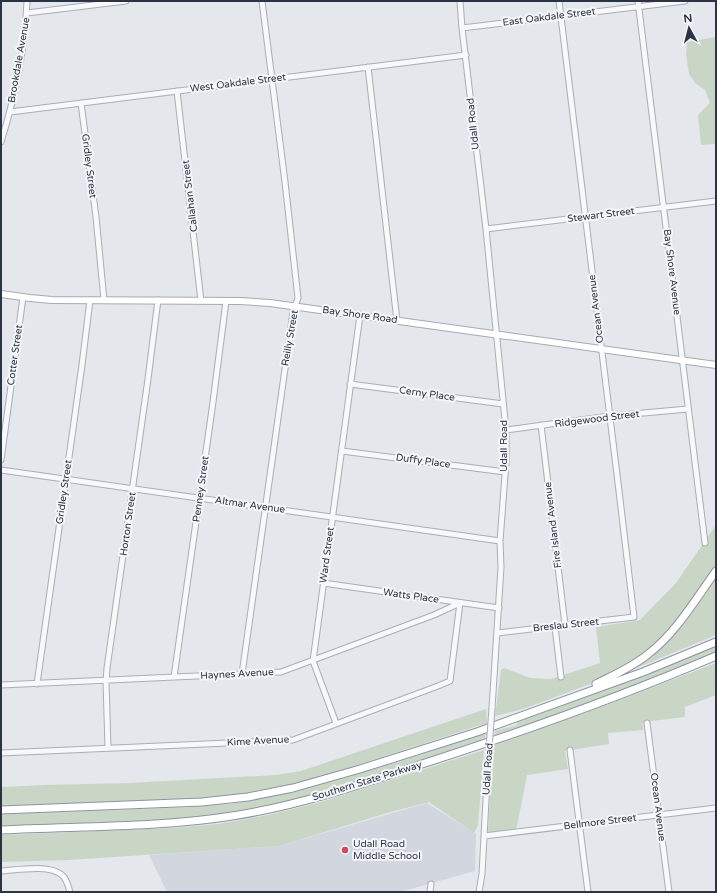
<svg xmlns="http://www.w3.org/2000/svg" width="717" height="893" font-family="'Varela Round',sans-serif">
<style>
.built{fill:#d2d6de}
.green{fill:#c9d6c5}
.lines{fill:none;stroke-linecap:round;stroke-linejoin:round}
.minor-casing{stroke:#a9aeb7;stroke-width:7}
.major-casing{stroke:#a3abb8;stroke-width:8}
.highway-casing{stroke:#8b94a3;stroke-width:9}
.minor{stroke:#f7f8fa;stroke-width:5}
.major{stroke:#fff;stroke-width:6}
.highway{stroke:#fff;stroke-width:7}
.minor-bridge-casing{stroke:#a9aeb7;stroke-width:7;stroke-linecap:butt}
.minor-bridge{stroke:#f7f8fa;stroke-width:5}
.poi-dot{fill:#d1495b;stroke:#f4f6f9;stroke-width:1.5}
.labels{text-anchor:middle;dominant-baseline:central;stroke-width:4;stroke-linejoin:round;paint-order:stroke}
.street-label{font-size:10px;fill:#2b3445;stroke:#f4f6f9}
.poi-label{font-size:10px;fill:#2b3445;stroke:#f4f6f9;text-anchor:start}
</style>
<rect width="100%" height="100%" fill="#e4e7ec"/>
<!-- built -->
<path class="built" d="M427,803L476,834L475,871L400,892H167L149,855L279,846Z"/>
<!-- green -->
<path class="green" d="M716,37V144L701,145L698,115L710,103L705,90L695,83L689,74L686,54L687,42Z
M716,525V569L663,641L634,664L604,679L523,709L495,716L501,670L504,668L530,678L551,679L600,663L596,627L640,620L676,583Z
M716,577V635L634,669L654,654L669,640Z
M716,646V653L589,703L494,738L495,731L517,725V722L657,670Z
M716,663V695L685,707V717L643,722V730L608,733L609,744L565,751L568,769L527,775L516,831L488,833L493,745L598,708Z
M486,709L487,723L299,784L235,796L201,800L1,806V787L45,785L129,783L276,775L301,771Z
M486,733L485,740C402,767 319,798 233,813C192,819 151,821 110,822C73,823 37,825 1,826V814L194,807L229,804L262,799L295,792L337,780L408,759Z
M484,750L478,825L474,833L429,802L387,813L279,846L69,860L1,862V835L173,828L218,824L268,815L321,802Z"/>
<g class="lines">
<!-- minor casing -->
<g class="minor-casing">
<path id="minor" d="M460,1L462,28L486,229L506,430V462L500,541L501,567L492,708
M638,1L705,543
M27,13L126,1
M462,28L685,1
M368,67L397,321
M177,91L201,301
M81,103L96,217L104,300
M10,112L466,55
M1,142C15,97 25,48 27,1
M486,229L716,201
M350,384L503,404
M541,425L565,625
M506,430L610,416L688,409
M342,451L505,472
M1,460L23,297
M1,470L500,541
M323,583L499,608
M555,627L561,677
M498,633L634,617L619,491L559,1
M242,674L293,312L298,298L285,182L262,1
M174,677L213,402L226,301
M37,684L82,365L90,300
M1,685L281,672L434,615L460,603
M336,723L313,661L360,315
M647,723L669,892
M108,748L106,681L107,668L148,379L158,300
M570,750L588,892
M1,753L293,740L438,686L450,681L460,603
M484,836L716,808
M1,871C18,870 49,864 62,875C67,879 68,886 70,892
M430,892L431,884
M479,892L482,874L488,763"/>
</g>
<!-- major casing -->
<g class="major-casing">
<path id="major" d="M1,294L30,298L52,300L240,301L270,303L716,365"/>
</g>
<!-- highway casing -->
<g class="highway-casing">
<path id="highway" d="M596,684C614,675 632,667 647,655C676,633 695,600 716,571
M1,810L202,802L248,797L293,788L360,769L477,732L643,672L716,642
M1,830C78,826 156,828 232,816C297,806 360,785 422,764C522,732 620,697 716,656"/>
</g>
<!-- minor -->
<use href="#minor" class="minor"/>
<!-- major -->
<use href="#major" class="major"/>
<!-- highway -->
<use href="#highway" class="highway"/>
<!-- minor-bridge casing -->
<g class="minor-bridge-casing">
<path id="minor-bridge" d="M488,763L492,708"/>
</g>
<!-- minor-bridge -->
<use href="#minor-bridge" class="minor-bridge"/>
</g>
<!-- markers -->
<circle class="poi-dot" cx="345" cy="850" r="4"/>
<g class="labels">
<!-- street labels -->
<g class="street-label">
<text transform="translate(549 17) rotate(-7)">East Oakdale Street</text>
<text transform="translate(19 60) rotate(-80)">Brookdale Avenue</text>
<text transform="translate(238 83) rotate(-7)">West Oakdale Street</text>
<text transform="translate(473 124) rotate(-96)">Udall Road</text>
<text transform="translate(89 166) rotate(83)">Gridley Street</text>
<text transform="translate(190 196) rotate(-97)">Callahan Street</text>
<text transform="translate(601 215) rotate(-7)">Stewart Street</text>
<text transform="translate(672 272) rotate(83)">Bay Shore Avenue</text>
<text transform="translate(596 309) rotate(-97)">Ocean Avenue</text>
<text transform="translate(360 315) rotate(8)">Bay Shore Road</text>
<text transform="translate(290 338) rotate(-80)">Reilly Street</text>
<text transform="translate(15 355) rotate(-82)">Cotter Street</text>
<text transform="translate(427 394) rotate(8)">Cerny Place</text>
<text transform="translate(597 419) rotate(-7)">Ridgewood Street</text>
<text transform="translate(504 446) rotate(-90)">Udall Road</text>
<text transform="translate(423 461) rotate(8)">Duffy Place</text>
<text transform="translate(201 489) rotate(-82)">Penney Street</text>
<text transform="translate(64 492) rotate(-82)">Gridley Street</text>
<text transform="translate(250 505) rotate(8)">Altmar Avenue</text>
<text transform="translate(128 524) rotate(-82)">Horton Street</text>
<text transform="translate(553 525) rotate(-97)">Fire Island Avenue</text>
<text transform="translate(327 555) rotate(-82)">Ward Street</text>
<text transform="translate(411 596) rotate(8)">Watts Place</text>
<text transform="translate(566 625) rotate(-6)">Breslau Street</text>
<text transform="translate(237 674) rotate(-3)">Haynes Avenue</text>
<text transform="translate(258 741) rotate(-3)">Kime Avenue</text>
<text transform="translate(488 769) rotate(-86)">Udall Road</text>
<text transform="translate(367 781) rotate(-17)">Southern State Parkway</text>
<text transform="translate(658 807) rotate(83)">Ocean Avenue</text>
<text transform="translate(600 822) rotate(-7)">Bellmore Street</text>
</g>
<!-- poi labels -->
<g class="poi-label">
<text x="353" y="844">Udall Road<tspan x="353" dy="12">Middle School</tspan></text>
</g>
</g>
<!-- border -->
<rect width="717" height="893" fill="none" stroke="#2b3445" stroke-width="4"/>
<!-- north arrow -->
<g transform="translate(689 28) rotate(353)" stroke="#f4f6f9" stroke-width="3" paint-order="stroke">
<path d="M0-3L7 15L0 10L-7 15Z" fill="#2b3445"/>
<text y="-6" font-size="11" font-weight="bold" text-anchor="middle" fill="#2b3445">N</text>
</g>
</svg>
